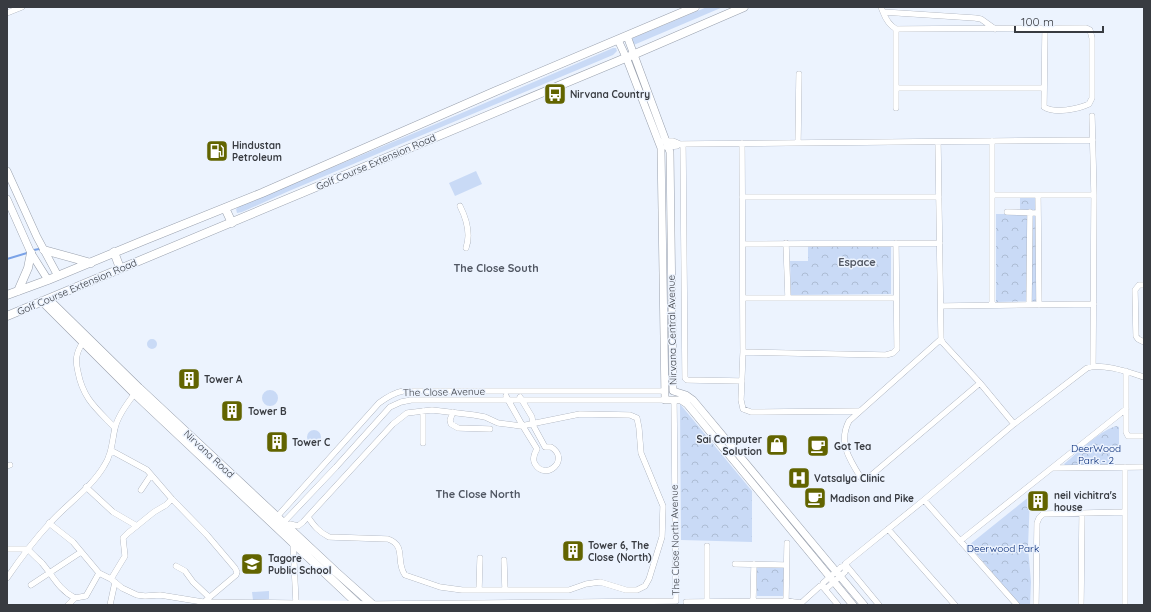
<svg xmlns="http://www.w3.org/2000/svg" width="1151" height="612" font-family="Quicksand,sans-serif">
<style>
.grass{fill:#c9daf6}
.forest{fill:url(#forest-crowns)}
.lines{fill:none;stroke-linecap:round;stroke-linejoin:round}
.stream{stroke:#7aa2e7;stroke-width:2}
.minor-casing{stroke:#99a0ad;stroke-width:6}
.tertiary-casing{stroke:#99a0ad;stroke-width:8}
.secondary-casing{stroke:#99a0ad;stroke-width:9}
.minor{stroke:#fff;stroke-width:5.5}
.tertiary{stroke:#fff;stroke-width:7}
.secondary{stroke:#fff;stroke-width:8}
.labels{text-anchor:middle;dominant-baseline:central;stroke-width:3;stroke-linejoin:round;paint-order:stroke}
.poi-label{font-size:10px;font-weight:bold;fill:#383b41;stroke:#ecf3fe;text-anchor:start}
.street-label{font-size:10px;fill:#383b41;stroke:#ecf3fe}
.park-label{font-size:10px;fill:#002775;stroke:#ecf3fe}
.neighbourhood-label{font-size:11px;font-weight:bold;fill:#515763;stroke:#ecf3fe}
</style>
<defs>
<pattern id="forest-crowns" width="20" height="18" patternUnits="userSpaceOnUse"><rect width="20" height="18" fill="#c9daf6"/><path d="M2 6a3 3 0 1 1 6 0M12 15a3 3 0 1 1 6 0" fill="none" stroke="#adbcd4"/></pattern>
</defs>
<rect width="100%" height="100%" fill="#ecf3fe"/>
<!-- grass -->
<path class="grass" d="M707,7H723L636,44L633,45L631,42L633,38Z
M613,48H616L617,51L613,55L289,191L242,212L237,213L236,209L240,206L457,115Z
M476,171L482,184L455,196L449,183Z
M147 344a5 5 0 1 1 10 0a5 5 0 1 1-10 0Z
M262 398a8 8 0 1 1 16 0a8 8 0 1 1-16 0Z
M307 437a7 7 0 1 1 14 0a7 7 0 1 1-14 0Z
M269,591V599L253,600L252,592Z"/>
<!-- forest -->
<path class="forest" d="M1020,197H1036V301L996,302V214H1020Z
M808,246L891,247V294L791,295L790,261H808Z
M680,404L752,491V542L681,540Z
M1116,426L1119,427V445L1118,446H1112L1110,448V466L1067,467L1064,464C1080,451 1096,433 1116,426Z
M1030,496L1028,547L1031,582L1030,605H1020L969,545Z
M757,568H784V596H757Z"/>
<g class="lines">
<!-- stream -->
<path class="stream" d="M34,250L39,249
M7,259L27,253"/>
<!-- minor casing -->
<g class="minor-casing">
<path id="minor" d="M881,7L883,12L975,18L981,19L995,29
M883,12C886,20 889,25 896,29L1086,28L1090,30L1092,38V98L1089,104C1078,109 1055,114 1044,107L1045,29
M7,13L22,7
M896,29V108
M896,88H1044
M1092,116L1094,195L1093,366
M663,141H673L680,144
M992,141V305
M938,142L941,339L943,343L980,383L1014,424
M742,143L743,352L741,400L743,409L751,412L859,411
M798,143L799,74
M683,144L685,378L687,380L742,381
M666,147L677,146L680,144L1093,140
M992,195H1094
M1038,195L1039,305
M742,197H939
M460,206C466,218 471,234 466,248
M1007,212L1038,213
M786,243L788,298
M743,244L940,243
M1144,285H1139L1135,290L1136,336L1138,339L1144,342
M743,298H896
M1029,305L1030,212
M941,306L1094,304
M941,339L849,421C838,442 849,459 861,478H868L980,383
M83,342C76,353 75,360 78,372C83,399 97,409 115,428
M743,352L886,355L893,353L897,349L896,243
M1126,371V432L1128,436H1144
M506,396C516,415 526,432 537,449C534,454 532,459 535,464C546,482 571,459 551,447H545L533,425L532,417L520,397
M453,412L450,420L451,424L458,428L490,429
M423,443V411
M112,451L147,470L172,499L207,535L235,568L237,572L236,575L204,602
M7,466L10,465
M1125,467V605
M1052,468L1144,467
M86,487L113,512L137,526
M141,490L151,475
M924,500L1017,605
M275,519L379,403C387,397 394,393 403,391H665
M49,523L73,542L99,573L111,579L122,588L137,595L145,596L160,595L203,602L372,604L676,601L674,400
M282,524L336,467L390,407L401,402L411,400H665
M288,527L290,524L298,526L303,522L393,424L407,413L432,410L474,415L485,417L498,423L521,426L580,414L630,415L637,418L639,428L641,453L663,506L662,537L649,579L645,586L637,590H626L600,582L586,584L569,590H462L440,587L405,575C395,561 407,546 388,539L329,537C319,532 314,526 308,517
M888,529L955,605
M960,541L1126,409
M293,542L296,603
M707,546V601
M7,549H28C32,554 37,558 42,563C53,576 59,590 75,598
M504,560L505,590
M735,564L786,565
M176,566L185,571L193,582L209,597
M7,578C20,559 34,540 50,523C67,504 91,488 104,466C112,454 112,441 115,428C118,415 128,402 136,392
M111,579L125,556L123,538L128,533L154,512L166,505L172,499
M31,585L81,552
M823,587L838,605
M479,590L480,558
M753,601L754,564
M786,601L787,543
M686,602L786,601L802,603
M68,605L75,598L86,596L99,573
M110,605L115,582
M799,605L820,586L827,588L845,572L847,566L841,567L839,569L823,583V587
M879,605L845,564L924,500L1014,424L1087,368C1103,363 1128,372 1144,377
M1036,605L1037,523L1039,518L1043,514L1125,512
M1081,605L1082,514"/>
</g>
<!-- tertiary casing -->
<g class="tertiary-casing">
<path id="tertiary" d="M627,36L670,152L673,391L686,395L693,400L864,605
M618,40L626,57L661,148L665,400H681L687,404L853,605
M7,171L37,237L58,276
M7,199L31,253L48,280"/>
</g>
<!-- secondary casing -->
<g class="secondary-casing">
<path id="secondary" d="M225,208L232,223
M44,250L91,263
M114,252L120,268
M18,291L28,268L31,253
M7,295L48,280L145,240L262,193L496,91L695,7
M48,299L139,388L336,572L373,605
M42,301L134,393L359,605
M7,316L635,54L744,7"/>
</g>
<!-- minor -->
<use href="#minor" class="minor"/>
<!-- tertiary -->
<use href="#tertiary" class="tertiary"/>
<!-- secondary -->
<use href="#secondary" class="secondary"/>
</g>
<!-- icons -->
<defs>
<g id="bus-square" transform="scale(1.15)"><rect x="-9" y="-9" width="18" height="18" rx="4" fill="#626400" stroke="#ecf3fe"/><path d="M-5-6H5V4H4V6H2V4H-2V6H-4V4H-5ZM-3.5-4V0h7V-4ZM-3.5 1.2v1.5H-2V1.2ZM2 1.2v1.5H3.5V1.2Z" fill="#fff"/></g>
<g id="fuel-square" transform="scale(1.15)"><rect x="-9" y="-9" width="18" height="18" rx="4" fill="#626400" stroke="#ecf3fe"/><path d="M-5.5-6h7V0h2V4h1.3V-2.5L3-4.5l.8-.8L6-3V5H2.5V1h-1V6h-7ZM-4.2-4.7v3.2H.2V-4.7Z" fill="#fff"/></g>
<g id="building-square" transform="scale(1.15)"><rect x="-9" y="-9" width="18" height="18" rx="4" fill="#626400" stroke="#ecf3fe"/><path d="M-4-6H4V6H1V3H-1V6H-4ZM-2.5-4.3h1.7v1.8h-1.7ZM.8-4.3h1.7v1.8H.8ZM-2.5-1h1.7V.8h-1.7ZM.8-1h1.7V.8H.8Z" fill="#fff"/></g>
<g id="shop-square" transform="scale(1.15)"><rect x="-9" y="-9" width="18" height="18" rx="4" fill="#626400" stroke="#ecf3fe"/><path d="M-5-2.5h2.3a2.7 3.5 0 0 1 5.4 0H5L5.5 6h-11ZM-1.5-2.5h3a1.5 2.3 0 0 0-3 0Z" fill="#fff"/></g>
<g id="cafe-square" transform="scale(1.15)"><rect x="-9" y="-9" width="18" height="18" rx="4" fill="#626400" stroke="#ecf3fe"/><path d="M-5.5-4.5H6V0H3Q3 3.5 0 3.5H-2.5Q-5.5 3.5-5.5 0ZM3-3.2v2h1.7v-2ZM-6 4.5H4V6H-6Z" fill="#fff"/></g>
<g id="hospital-square" transform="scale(1.15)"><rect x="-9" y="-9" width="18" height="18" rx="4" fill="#626400" stroke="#ecf3fe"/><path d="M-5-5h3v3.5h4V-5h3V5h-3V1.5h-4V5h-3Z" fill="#fff"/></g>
<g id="school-square" transform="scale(1.15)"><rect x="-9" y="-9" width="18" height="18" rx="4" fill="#626400" stroke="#ecf3fe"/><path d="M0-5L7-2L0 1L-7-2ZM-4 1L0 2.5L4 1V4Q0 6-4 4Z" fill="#fff"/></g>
</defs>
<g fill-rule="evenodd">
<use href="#bus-square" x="555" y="94"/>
<use href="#fuel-square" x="217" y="151"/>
<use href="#building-square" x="189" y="379"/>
<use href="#building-square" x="232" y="411"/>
<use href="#building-square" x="277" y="442"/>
<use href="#shop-square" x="777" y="445"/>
<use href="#cafe-square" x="818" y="446"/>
<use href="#hospital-square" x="799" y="478"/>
<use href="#cafe-square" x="815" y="498"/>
<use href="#building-square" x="1038" y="501"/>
<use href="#building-square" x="573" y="551"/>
<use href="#school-square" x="252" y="564"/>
</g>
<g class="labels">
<!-- poi labels -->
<g class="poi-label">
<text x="570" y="94">Nirvana Country</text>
<text x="232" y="145">Hindustan<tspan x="232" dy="12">Petroleum</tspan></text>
<text x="204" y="379">Tower A</text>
<text x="248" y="411">Tower B</text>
<text x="762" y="439" text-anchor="end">Sai Computer<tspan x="762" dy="12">Solution</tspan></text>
<text x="292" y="442">Tower C</text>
<text x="834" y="446">Got Tea</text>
<text x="814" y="478">Vatsalya Clinic</text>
<text x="1054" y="495">neil vichitra's<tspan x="1054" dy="12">house</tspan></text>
<text x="830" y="498">Madison and Pike</text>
<text x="588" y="545">Tower 6, The<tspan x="588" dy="12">Close (North)</tspan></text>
<text x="268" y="558">Tagore<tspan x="268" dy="12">Public School</tspan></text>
</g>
<!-- street labels -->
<g class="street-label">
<text transform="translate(376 162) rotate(-23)">Golf Course Extension Road</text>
<text transform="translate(77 287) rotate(-23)">Golf Course Extension Road</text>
<text transform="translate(672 330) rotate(-91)">Nirvana Central Avenue</text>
<text transform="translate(444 392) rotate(-1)">The Close Avenue</text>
<text transform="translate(209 454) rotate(43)">Nirvana Road</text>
<text transform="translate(675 540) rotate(-91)">The Close North Avenue</text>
</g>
<!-- park labels -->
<g class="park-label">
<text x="1096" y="448">DeerWood<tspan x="1096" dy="12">Park - 2</tspan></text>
<text x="1003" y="548">Deerwood Park</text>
</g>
<!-- neighbourhood labels -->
<g class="neighbourhood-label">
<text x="857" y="262">Espace</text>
<text x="496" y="268">The Close South</text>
<text x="478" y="494">The Close North</text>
</g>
</g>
<!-- border -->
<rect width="1151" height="612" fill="none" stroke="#383b41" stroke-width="16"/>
<!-- scale -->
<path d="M1015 26v6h88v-6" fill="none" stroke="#383b41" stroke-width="2"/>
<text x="1021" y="26" font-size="12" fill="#383b41" stroke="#ecf3fe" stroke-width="3" paint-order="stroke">100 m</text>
</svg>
